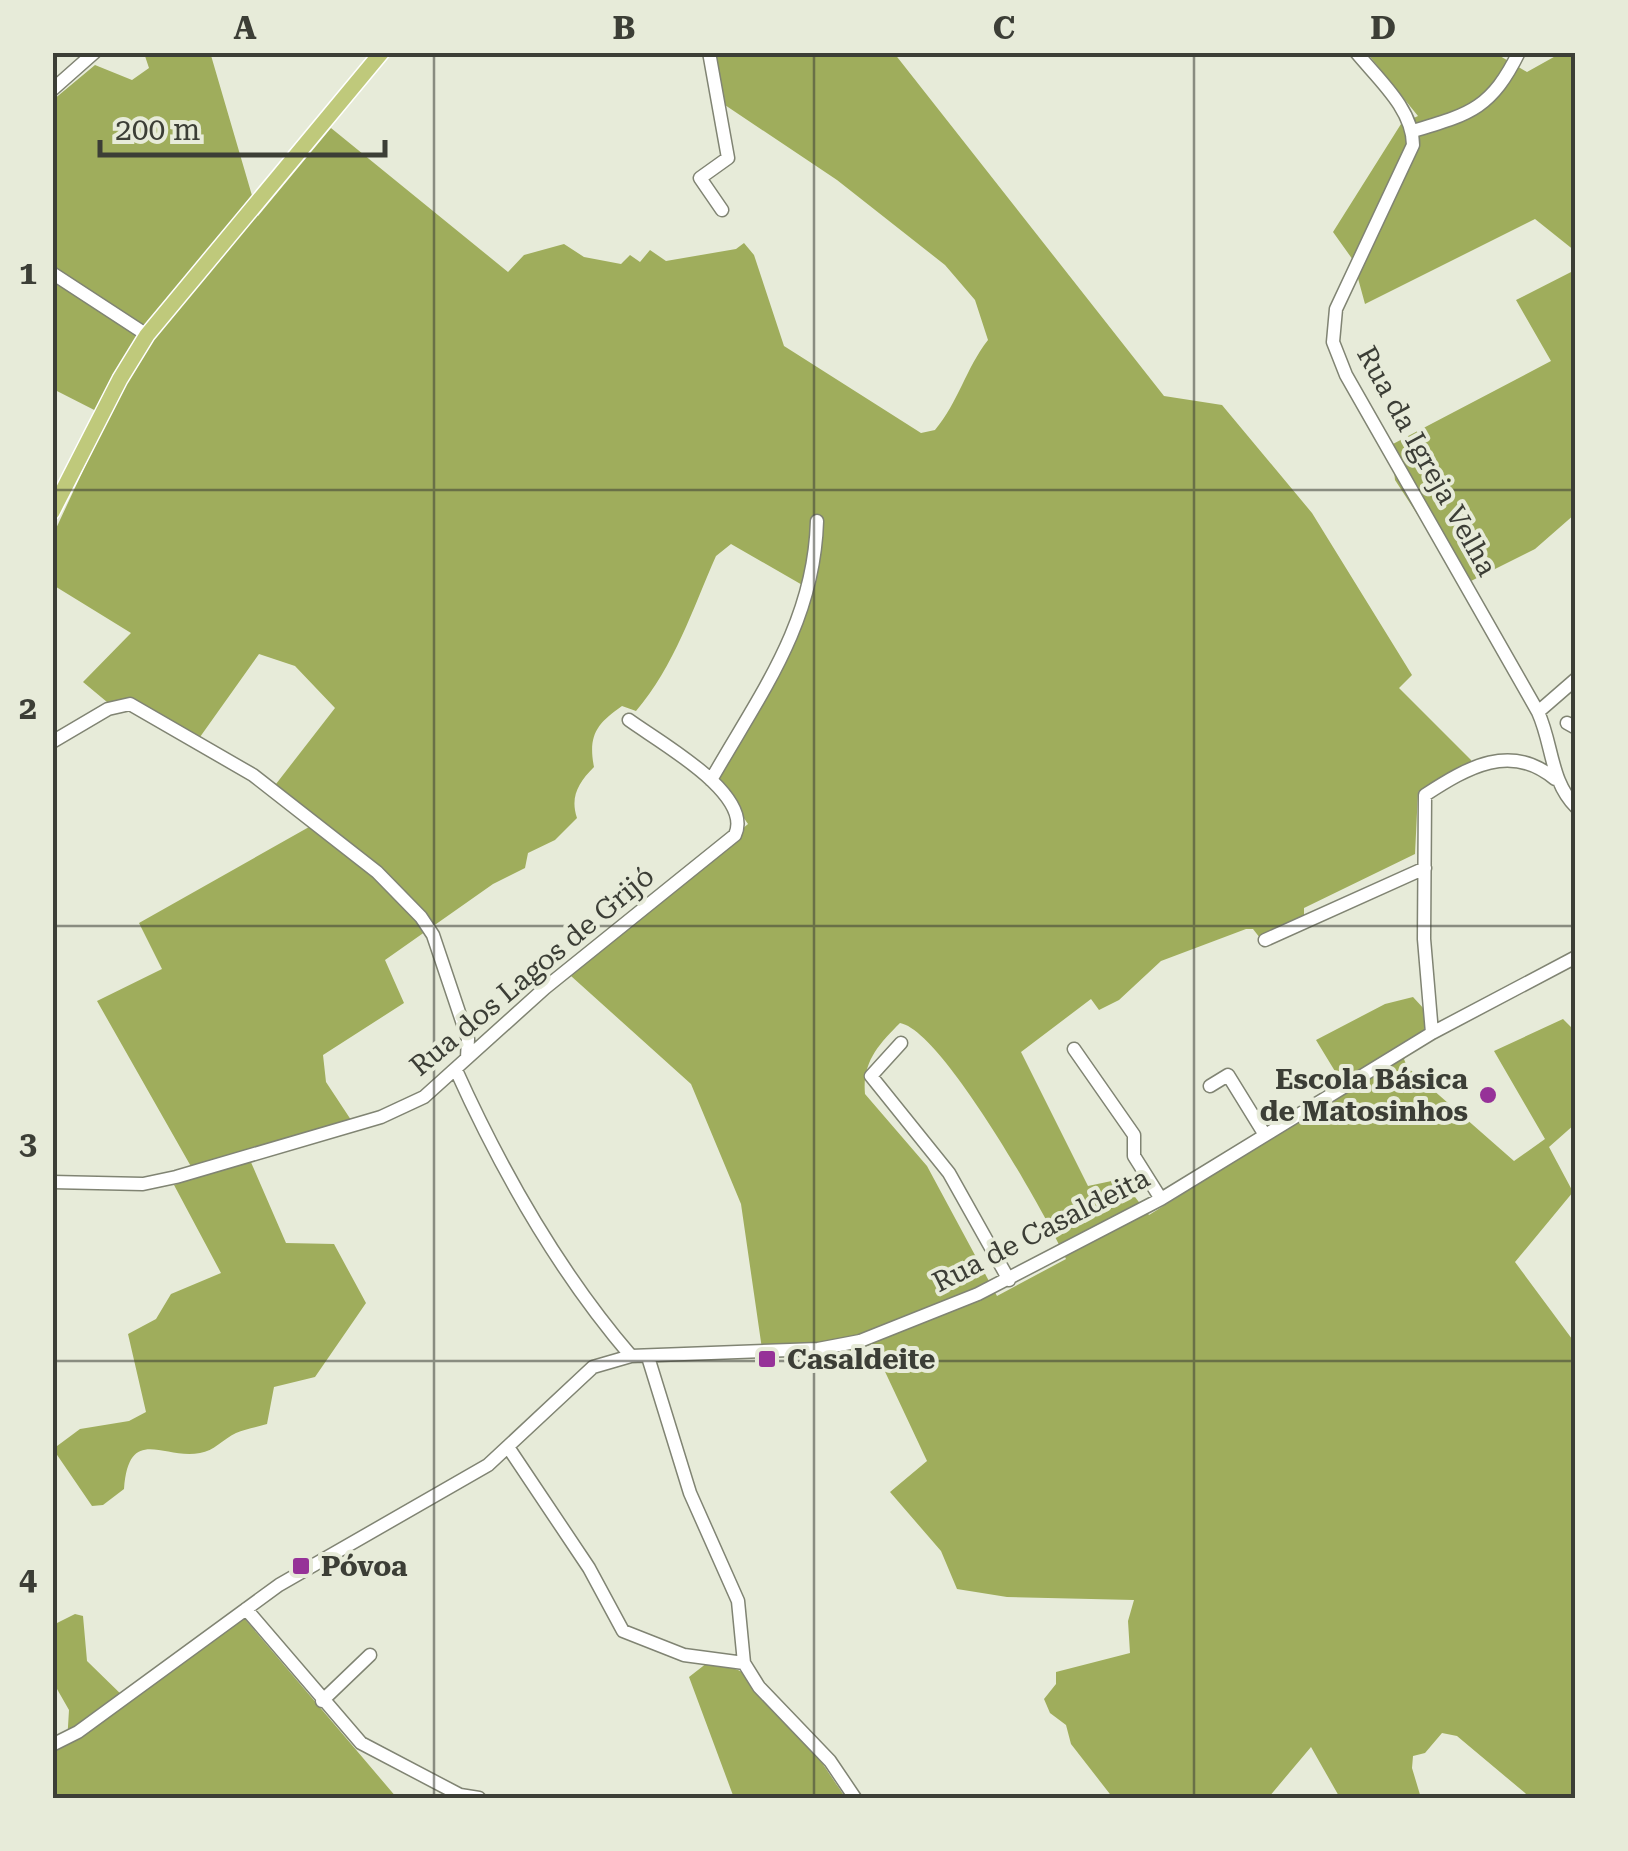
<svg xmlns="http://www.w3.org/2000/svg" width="1628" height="1851" font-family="'Roboto Serif',serif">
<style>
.forest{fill:#9fad5c;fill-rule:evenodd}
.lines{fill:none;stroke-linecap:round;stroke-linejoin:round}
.minor-casing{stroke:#808473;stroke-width:15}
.major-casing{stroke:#fff;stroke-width:18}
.minor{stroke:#fff;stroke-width:12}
.major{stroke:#bfc97b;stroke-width:15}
.grid{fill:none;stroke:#3c3e36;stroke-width:2.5;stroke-opacity:0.55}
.poi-dot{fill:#963298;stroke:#e7ebd9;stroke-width:4}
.labels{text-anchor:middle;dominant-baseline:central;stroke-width:8;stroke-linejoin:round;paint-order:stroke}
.street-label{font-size:28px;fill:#3c3e36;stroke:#e7ebd9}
.poi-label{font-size:28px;font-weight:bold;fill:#3c3e36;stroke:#e7ebd9;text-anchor:start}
.neatline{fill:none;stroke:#3c3e36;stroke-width:4}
.grid-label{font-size:32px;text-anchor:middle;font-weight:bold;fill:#3c3e36}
</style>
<rect width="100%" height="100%" fill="#e7ebd9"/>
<!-- forest -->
<path class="forest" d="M210,52L258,216L331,128L508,272L524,255L564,244L584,257L621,264L630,255L640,262L650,250L666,261L736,249L744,243L754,255L784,346L921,433L935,430C958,403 966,368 988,340L975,300L945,265L837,180L719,101L709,53H894L1164,396L1222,405L1312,513L1412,675L1399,688L1471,760L1472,766L1418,792L1415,854L1304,908V915L1260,938L1253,929H1246L1161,961L1119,1000L1099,1010L1091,999L1021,1052L1088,1186L1121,1179L1149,1215L1347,1091L1316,1040L1385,1004L1413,997L1425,1010L1424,1032L1404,1059L1407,1067L1514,1161L1545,1139L1494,1051L1563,1019L1575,1031V1124L1549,1147L1573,1192L1515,1262L1575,1343V1798H1531L1457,1736L1442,1733L1425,1753L1413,1756L1412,1768L1421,1798H1340L1311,1747L1268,1798H1113L1071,1744L1066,1725L1050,1713L1044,1699L1056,1684V1672L1130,1653L1128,1621L1134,1600L1007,1597L957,1589L941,1551L890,1492L927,1461L872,1344L827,1362L816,1345L762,1349L741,1204L691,1084L571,976L748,824L717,779L811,590L731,544L716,556C693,608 674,667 636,711L622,706C596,724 588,736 594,767C578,783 570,797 577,818L555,840L528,853L525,868L493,884L385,960L404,1003L323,1055L326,1082L353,1123L250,1160L286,1243L334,1244L366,1303L315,1377L274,1387L267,1424C257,1427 245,1429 236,1433C223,1439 214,1451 200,1453C163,1460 129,1424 124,1489L103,1505L92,1506L53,1449L80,1429L129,1421L146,1412L128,1334L156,1319L171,1294L221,1273L174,1185L197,1177L97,1001L162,969L139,923L309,827L304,815L276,784L335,708L295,666L259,654L200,737L140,707L107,702L83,682L131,633L53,585V535L108,417L53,389V100L95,65L132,80L149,68L144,53ZM900,1023C942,1030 1047,1216 1066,1259L997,1296L927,1166L865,1094C862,1062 879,1044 900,1023Z
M1367,53H1495L1527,72L1561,53H1575V251L1535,219L1365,304L1353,260L1333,232L1401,124L1418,116Z
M1575,270V514L1535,549L1463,585L1395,480L1391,445L1551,361L1516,300Z
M75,1614L83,1616L87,1661L128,1701L244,1618L397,1798H53V1749L67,1743L69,1710L53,1682V1625Z
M707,1663C716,1665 729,1666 738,1670C779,1690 820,1762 846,1798H734L689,1677Z"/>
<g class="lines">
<!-- minor casing -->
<g class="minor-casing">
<path id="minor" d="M709,52L728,158L700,178L722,210
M1356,52C1378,79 1413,109 1413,145L1336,309L1333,342L1346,375L1538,712C1553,745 1550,781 1576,807
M52,90L95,52
M1413,131C1470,114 1491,109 1519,52
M52,273L147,335
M1538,712L1576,679
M1567,723L1576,728
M52,742L108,709L130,704L253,775L377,872L421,917L433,935L468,1039L467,1058
M711,780C760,694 814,624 817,521
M1265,940L1425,868
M1432,1033L1424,939L1425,795C1468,767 1511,742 1555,779
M901,1043L871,1076L949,1173L1009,1280
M1074,1049L1134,1135V1156L1161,1199
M456,1070C502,1172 558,1271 631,1356
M1210,1086L1228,1075L1265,1135
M52,1182L143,1184L176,1177L381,1117L424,1097L545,988L735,835C754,794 659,742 629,720
M648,1357L690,1493L738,1601L744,1663L759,1687L830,1761L855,1798
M508,1447L589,1568L623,1631L684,1655L744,1663
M246,1609L361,1743L460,1795L479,1798
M322,1701L370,1655
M52,1745L78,1732L279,1585L488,1465L593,1367L631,1356L818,1349L860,1341L978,1294L1161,1199L1432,1033L1576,957"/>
</g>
<!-- major casing -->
<g class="major-casing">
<path id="major" d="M52,512L120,379L147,335L382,52"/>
</g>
<!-- minor -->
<use href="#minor" class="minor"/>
<!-- major -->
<use href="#major" class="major"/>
</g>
<!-- grid -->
<path class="grid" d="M434,52V1798M814,52V1798M1194,52V1798M52,490H1576M52,926H1576M52,1361H1576"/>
<!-- markers -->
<g class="poi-dot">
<circle cx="1488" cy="1095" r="10"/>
<rect x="757" y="1349" width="20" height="20" rx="5"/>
<rect x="291" y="1556" width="20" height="20" rx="5"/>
</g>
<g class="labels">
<!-- street labels -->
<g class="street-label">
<text transform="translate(1427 461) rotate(61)">Rua da Igreja Velha</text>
<text transform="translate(532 971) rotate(-40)">Rua dos Lagos de Grijó</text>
<text transform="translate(1041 1230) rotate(-27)">Rua de Casaldeita</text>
</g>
<!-- poi labels -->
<g class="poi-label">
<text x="1468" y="1079" text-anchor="end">Escola Básica<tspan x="1468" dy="32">de Matosinhos</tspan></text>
<text x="787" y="1359">Casaldeite</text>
<text x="321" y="1566">Póvoa</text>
</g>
</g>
<!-- border -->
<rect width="1628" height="1851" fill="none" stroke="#e7ebd9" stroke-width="110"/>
<!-- scale -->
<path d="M100 140v15h285v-15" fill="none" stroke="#3c3e36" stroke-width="5"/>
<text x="115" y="140" font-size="30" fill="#3c3e36" stroke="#e7ebd9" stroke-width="8" paint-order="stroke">200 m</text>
<rect x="55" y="55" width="1518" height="1741" class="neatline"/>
<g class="grid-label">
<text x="245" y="39">A</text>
<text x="624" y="39">B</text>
<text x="1004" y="39">C</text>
<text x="1383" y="39">D</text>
<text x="28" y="284">1</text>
<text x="28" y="719">2</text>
<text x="28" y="1154">3</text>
<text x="28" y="1590">4</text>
</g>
</svg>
